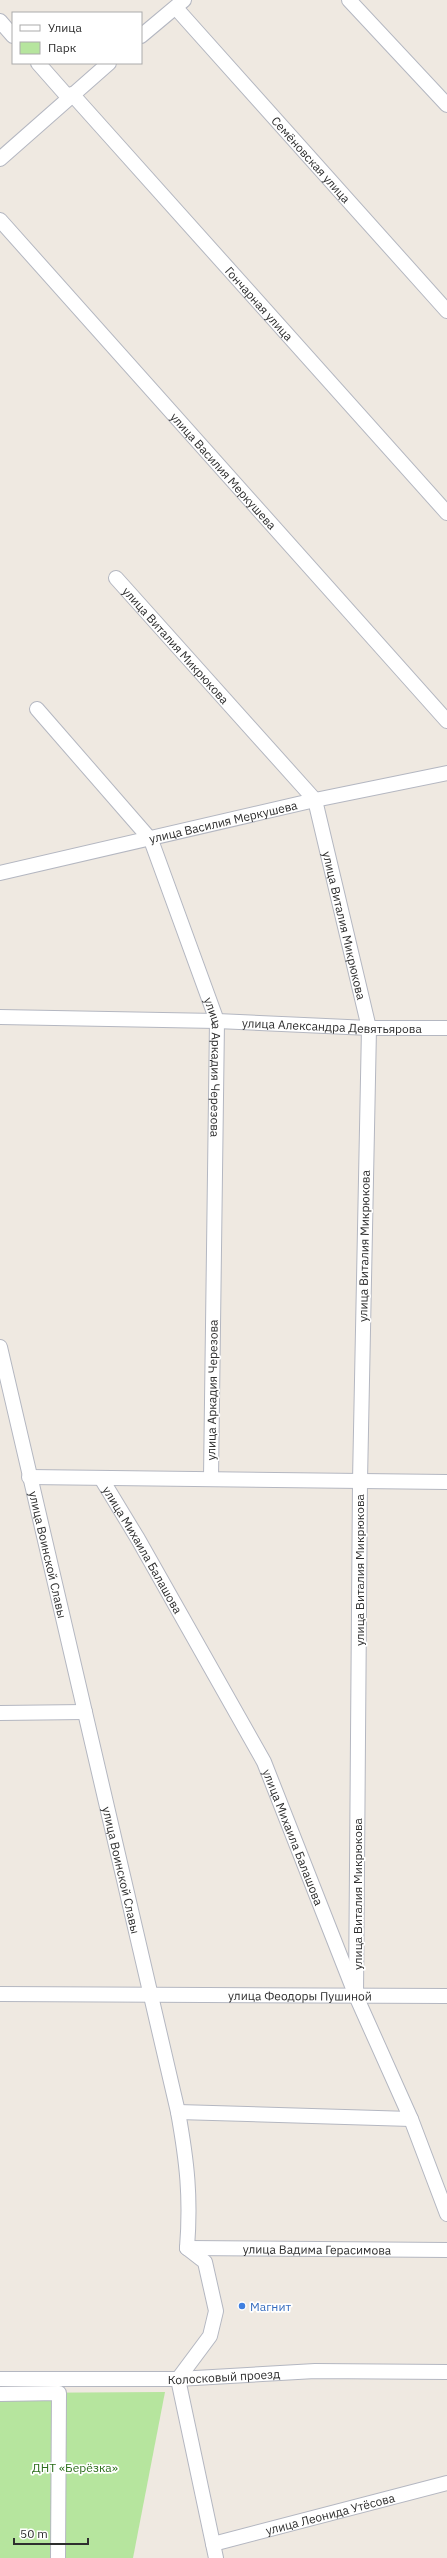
<svg xmlns="http://www.w3.org/2000/svg" width="447" height="2558" font-family="'IBM Plex Sans',sans-serif">
<style>
.green{fill:#b6e59e}
.lines{fill:none;stroke-linecap:round;stroke-linejoin:round}
.minor-casing{stroke:#b4b7c1;stroke-width:16}
.minor{stroke:#fff;stroke-width:14}
.shop-dot{fill:#3f7fe0;stroke:#fff;stroke-width:1.5}
.labels{text-anchor:middle;dominant-baseline:central;stroke-width:3.5;stroke-linejoin:round;paint-order:stroke}
.street-label{font-size:12px;fill:#2e2e2e;stroke:#fff}
.shop-label{font-size:12px;fill:#366cbe;stroke:#fff;text-anchor:start}
.park-label{font-size:12px;fill:#2c6e1b;stroke:#fff}
</style>
<rect width="100%" height="100%" fill="#efe9e1"/>
<!-- green -->
<path class="green" d="M165,2392L133,2558H0V2393Z"/>
<g class="lines">
<!-- minor casing -->
<g class="minor-casing">
<g id="minor">
<path d="M349,0L447,105"/>
<path id="s1" d="M176,8L447,311"/>
<path d="M0,21L13,36"/>
<path d="M141,36L184,0"/>
<path d="M38,63L68,97"/>
<path id="s2" d="M72,94L447,513"/>
<path d="M0,159L109,63"/>
<path id="s3" d="M0,220L447,721"/>
<path id="s4" d="M116,578L315,800L369,1028L360,1481L356,1996"/>
<path id="s5" d="M37,709L151,840L217,1021L211,1478"/>
<path id="s6" d="M0,873L315,800L447,773"/>
<path id="s7" d="M0,1017L217,1021L369,1028H447"/>
<path id="s8" d="M0,1347L178,2112C187,2162 191,2197 187,2248"/>
<path d="M29,1477L447,1482"/>
<path id="s9" d="M101,1478L138,1539L264,1762L356,1996L411,2119L447,2214"/>
<path d="M0,1713L85,1712"/>
<path id="s10" d="M0,1994L447,1996"/>
<path d="M178,2112L411,2119"/>
<path id="s11" d="M187,2248L447,2250"/>
<path id="s12" d="M0,2379H178L315,2371L447,2372"/>
<path d="M178,2379L216,2558"/>
<path d="M178,2379L210,2336L216,2311L205,2262L187,2248"/>
<path d="M0,2394L59,2393L58,2558"/>
<path id="s13" d="M213,2544L447,2483"/>
</g>
</g>
<!-- minor -->
<use href="#minor" class="minor"/>
</g>
<!-- markers -->
<circle class="shop-dot" cx="242" cy="2306" r="4"/>
<g class="labels">
<!-- street labels -->
<g class="street-label">
<text stroke="none"><textPath href="#s1" startOffset="203">Семёновская улица</textPath></text>
<text stroke="none"><textPath href="#s2" startOffset="281">Гончарная улица</textPath></text>
<text stroke="none"><textPath href="#s3" startOffset="336">улица Василия Меркушева</textPath></text>
<text stroke="none"><textPath href="#s4" startOffset="90">улица Виталия Микрюкова</textPath></text>
<text stroke="none"><textPath href="#s6" startOffset="229">улица Василия Меркушева</textPath></text>
<text stroke="none"><textPath href="#s4" startOffset="427">улица Виталия Микрюкова</textPath></text>
<text stroke="none"><textPath href="#s7" startOffset="332">улица Александра Девятьярова</textPath></text>
<text stroke="none"><textPath href="#s5" startOffset="412">улица Аркадия Черезова</textPath></text>
<text transform="translate(364 1246) rotate(-89)">улица Виталия Микрюкова</text>
<text transform="translate(212 1390) rotate(-89)">улица Аркадия Черезова</text>
<text stroke="none"><textPath href="#s9" startOffset="83">улица Михаила Балашова</textPath></text>
<text stroke="none"><textPath href="#s8" startOffset="213">улица Воинской Славы</textPath></text>
<text transform="translate(359 1570) rotate(-90)">улица Виталия Микрюкова</text>
<text stroke="none"><textPath href="#s9" startOffset="408">улица Михаила Балашова</textPath></text>
<text stroke="none"><textPath href="#s8" startOffset="537">улица Воинской Славы</textPath></text>
<text transform="translate(357 1894) rotate(-90)">улица Виталия Микрюкова</text>
<text stroke="none"><textPath href="#s10" startOffset="300">улица Феодоры Пушиной</textPath></text>
<text stroke="none"><textPath href="#s11" startOffset="130">улица Вадима Герасимова</textPath></text>
<text stroke="none"><textPath href="#s12" startOffset="224">Колосковый проезд</textPath></text>
<text stroke="none"><textPath href="#s13" startOffset="121">улица Леонида Утёсова</textPath></text>
</g>
<!-- shop labels -->
<g class="shop-label">
<text x="250" y="2306">Магнит</text>
</g>
<!-- park labels -->
<g class="park-label">
<text x="75" y="2467">ДНТ «Берёзка»</text>
</g>
</g>
<!-- legend -->
<rect x="12" y="12" width="130" height="52" fill="#ffffff" stroke="#ababab"/>
<rect x="20" y="25" width="20" height="6" fill="#ffffff" stroke="#ababab"/>
<text x="48" y="32" font-size="12" fill="#2e2e2e">Улица</text>
<rect x="20" y="42" width="20" height="12" fill="#b6e59e" stroke="#ababab"/>
<text x="48" y="52" font-size="12" fill="#2e2e2e">Парк</text>
<!-- scale -->
<path d="M14 2538v6h74v-6" fill="none" stroke="#2e2e2e" stroke-width="2"/>
<text x="20" y="2538" font-size="12" fill="#2e2e2e" stroke="#ffffff" stroke-width="3" paint-order="stroke">50 m</text>
</svg>
